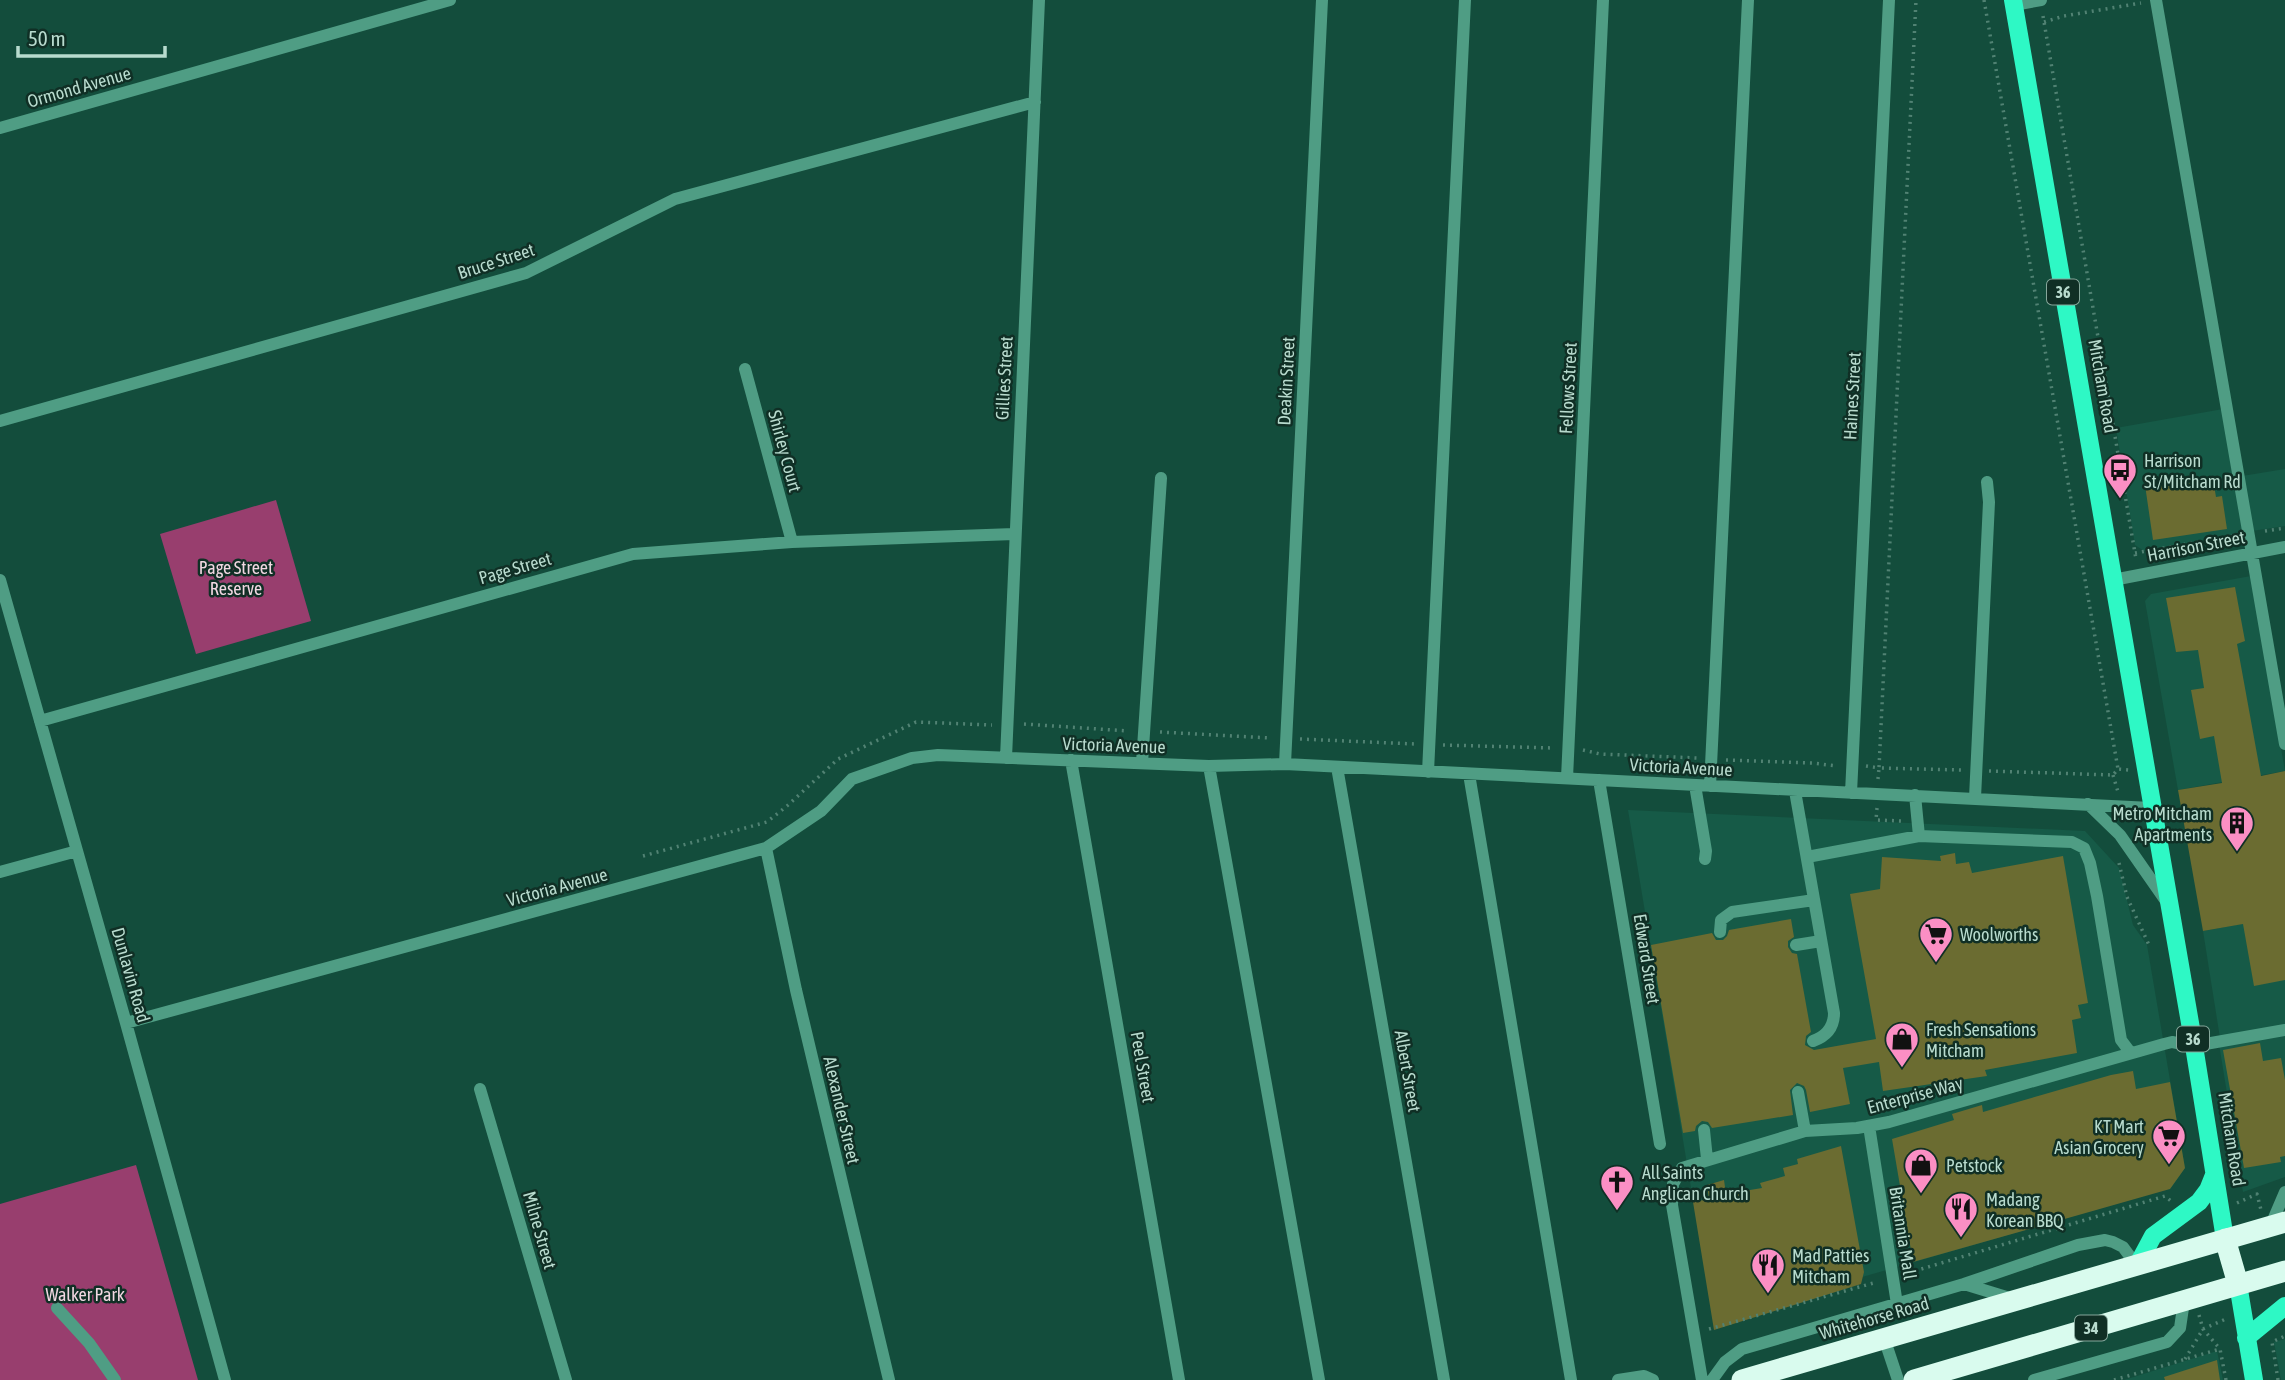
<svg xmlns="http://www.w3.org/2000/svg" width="2285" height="1380" font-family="'Asap Condensed',sans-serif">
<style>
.built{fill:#165a47}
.green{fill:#983e6e}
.building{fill:#6b6c31}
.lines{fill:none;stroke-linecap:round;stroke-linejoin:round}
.path{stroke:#518273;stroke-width:3.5;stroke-dasharray:2 5;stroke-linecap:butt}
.minor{stroke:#4f9d84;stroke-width:12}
.major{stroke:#2ef8c5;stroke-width:18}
.highway{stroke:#d9fbee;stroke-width:21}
.labels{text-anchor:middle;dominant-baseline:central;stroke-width:5;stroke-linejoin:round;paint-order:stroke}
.shield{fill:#102f25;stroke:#86a79b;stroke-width:2}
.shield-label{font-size:16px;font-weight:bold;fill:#b8dbce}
.street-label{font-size:18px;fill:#b8dbce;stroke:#102f25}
.poi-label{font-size:18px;fill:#b8dbce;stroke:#102f25;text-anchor:start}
.park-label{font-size:18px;fill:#f2d7e2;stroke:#102f25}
</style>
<rect width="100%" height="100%" fill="#134d3c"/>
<!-- built -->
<path class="built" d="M2223,409L2243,533L2144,551L2135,545L2116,428Z
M2285,469V526L2252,531L2242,476Z
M2251,576L2285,771L2178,790L2145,601L2151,594Z
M1628,810L2085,831L2119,868L2133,925L2147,945L2185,1168L2171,1188L1713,1320Z
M2285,916V1026L2220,1038L2203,931Z
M2285,1033V1177L2243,1192L2219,1044Z
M2285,1339V1380H2281L2274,1342Z
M2217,1351L2223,1380H2124Z"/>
<!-- green -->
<path class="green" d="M276,500L311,621L196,654L160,534Z
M136,1165L198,1380H0V1204Z"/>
<!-- building -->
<path class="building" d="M2213,479L2216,497L2222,496L2227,529L2153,540L2145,485L2172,480L2173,486Z
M2235,587L2245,641L2237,644L2261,776L2285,771V980L2254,986L2243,924L2203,931L2178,790L2222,783L2214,736L2200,739L2191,690L2204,688L2198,650L2176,652L2166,598Z
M1955,853L1956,864L1969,862L1972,873L2063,856L2088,1003L2078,1005L2081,1018L2072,1020L2077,1053L1985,1070L1987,1076L1883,1091L1879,1062L1843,1068L1850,1104L1810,1112L1806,1090L1804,1086L1797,1083L1790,1090L1793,1115L1712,1128L1708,1122L1702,1121L1696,1126L1695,1131L1683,1133L1651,945L1712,933L1716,940H1723L1727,936L1729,930L1791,919L1794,937L1788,941V947L1792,953L1797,954L1811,1032L1806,1036L1805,1045L1814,1050L1876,1039L1850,894L1880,889L1882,857L1941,861L1940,856Z
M2260,1043L2263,1061L2281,1058L2285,1080V1156L2280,1157L2281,1162L2244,1168L2223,1050Z
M2133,1071L2136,1089L2170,1082L2185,1168L2170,1189L1913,1262L1892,1139L1954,1120L1952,1114L1982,1105L1983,1112L2111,1075Z
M1841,1146L1864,1272L1861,1284L1714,1330L1693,1202L1709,1199L1707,1185L1724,1180L1726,1194L1762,1188L1760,1183L1785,1176L1783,1168L1798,1164L1797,1159Z
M2217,1360L2220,1380H2165L2164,1377Z"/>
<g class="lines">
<!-- path -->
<path class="path" d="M1984,0L2118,769
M2043,16L2136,559
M2044,22L2064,16L2141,3
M2265,531L2285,528
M2135,553L2233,536
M1024,724L1128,731
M1160,732L1271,738
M1300,739L1415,744
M1443,745L1554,748
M1583,750L1600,754L1697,758
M1726,760L1812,763L1837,766
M1866,766L1879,768L1916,0
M1989,771L2113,775L2118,769L2129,770
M2113,775L2118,792
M1878,779L1879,768L1961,770
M1877,808L1876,820L1902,821
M643,856L767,822L787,806L838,759L916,722L992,725
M2119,863L2127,897L2149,945
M2237,1203L2257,1194L2261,1210
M1908,1273L2165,1196L2171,1201
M2199,1315L2203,1329L2220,1349
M1709,1329L1877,1282
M2185,1359L2203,1329L2228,1318
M2114,1380L2220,1349L2226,1380
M2278,1380L2272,1342L2285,1336"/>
<!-- minor -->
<path class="minor" d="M2156,0L2285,744
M2014,5L2041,0
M0,128L450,0
M745,369L792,542
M0,421L526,273L675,199L1035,102
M0,580L126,1023L225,1380
M2113,580L2285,547
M40,721L633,554L792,542L1014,534
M1006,758L1039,0
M1071,760L1179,1380
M1142,763L1161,478
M1285,764L1322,0
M1209,766L1319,1380
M1337,767L1444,1380
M1428,772L1465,0
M1469,774L1571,1380
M1567,778L1603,0
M1599,780L1660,1144
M1695,785L1706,851L1705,859
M1710,786L1748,0
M1795,791L1834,1013C1834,1027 1827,1036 1813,1041
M1851,793L1889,0
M1915,795L1919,836
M1975,798L1989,502L1987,482
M2088,804L2120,835L2166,901
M766,848L796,990L889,1380
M1807,857L1919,836L2072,842L2084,848L2090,863L2097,896L2121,1040L2130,1052
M0,872L77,851
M1720,932L1721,920L1732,912L1814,900
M1796,945L1821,941
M126,1023L766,848L821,811L852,779L912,758L938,755L1209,766L1285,764L2151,808
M480,1089L566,1380
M1798,1092L1805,1131
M1869,1126L1897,1304
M1704,1130L1707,1159
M2270,1227L2285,1192
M1964,1284L2013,1299
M57,1308L89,1343L115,1380
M1884,1338L1898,1380
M1618,1380L1644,1376L1653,1380
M1702,1380L1672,1205L1673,1184L1682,1168L1805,1131L1857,1128L1889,1122L2164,1044L2172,1042L2194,1046L2285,1030
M1712,1380L1725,1362L1742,1349L1964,1284L2078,1245L2105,1240L2113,1242L2123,1247L2137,1266
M2034,1380L2167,1342L2180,1328L2184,1301"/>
<!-- major -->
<path class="major" d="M2013,0L2194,1046L2225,1239
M2137,1266L2153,1236L2199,1202L2208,1190L2214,1175
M2238,1284L2254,1380
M2246,1338L2285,1306"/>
<!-- highway -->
<path class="highway" d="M2225,1239L2238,1284
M1742,1380L2285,1222
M1914,1380L2285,1271"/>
</g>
<!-- icons -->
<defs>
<g id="bus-pin" transform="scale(1.75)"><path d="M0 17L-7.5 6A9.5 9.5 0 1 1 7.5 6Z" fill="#fb8fc4" stroke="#102f25"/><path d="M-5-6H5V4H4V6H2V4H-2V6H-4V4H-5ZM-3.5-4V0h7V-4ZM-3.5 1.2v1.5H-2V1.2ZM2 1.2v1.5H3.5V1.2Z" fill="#111"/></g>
<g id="building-pin" transform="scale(1.75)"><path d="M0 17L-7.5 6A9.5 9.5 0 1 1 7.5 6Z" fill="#fb8fc4" stroke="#102f25"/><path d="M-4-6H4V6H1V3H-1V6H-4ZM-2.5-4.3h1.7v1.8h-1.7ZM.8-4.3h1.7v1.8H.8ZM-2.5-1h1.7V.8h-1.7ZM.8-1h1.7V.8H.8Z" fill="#111"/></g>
<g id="supermarket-pin" transform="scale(1.75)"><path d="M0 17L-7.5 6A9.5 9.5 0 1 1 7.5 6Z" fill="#fb8fc4" stroke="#102f25"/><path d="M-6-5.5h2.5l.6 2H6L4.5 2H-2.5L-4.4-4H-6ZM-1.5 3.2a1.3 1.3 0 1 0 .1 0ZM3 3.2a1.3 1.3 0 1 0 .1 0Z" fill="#111"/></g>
<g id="shop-pin" transform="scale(1.75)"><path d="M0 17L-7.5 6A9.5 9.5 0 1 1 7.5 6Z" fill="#fb8fc4" stroke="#102f25"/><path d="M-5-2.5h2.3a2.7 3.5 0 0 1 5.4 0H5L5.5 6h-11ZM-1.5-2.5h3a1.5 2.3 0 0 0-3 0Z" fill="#111"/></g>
<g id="church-pin" transform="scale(1.75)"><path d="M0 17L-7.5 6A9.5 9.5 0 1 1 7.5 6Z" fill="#fb8fc4" stroke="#102f25"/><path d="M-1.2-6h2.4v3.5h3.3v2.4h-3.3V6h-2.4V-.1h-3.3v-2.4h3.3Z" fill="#111"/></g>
<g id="restaurant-pin" transform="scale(1.75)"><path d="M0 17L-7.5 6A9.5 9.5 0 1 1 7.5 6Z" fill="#fb8fc4" stroke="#102f25"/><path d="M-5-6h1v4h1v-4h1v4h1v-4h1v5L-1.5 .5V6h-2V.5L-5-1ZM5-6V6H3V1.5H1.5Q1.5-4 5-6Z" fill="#111"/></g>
</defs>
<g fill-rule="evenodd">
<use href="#bus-pin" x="2120" y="470"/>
<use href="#building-pin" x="2237" y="823"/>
<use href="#supermarket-pin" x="1936" y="934"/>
<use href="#shop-pin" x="1902" y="1039"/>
<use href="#supermarket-pin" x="2169" y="1136"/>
<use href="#shop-pin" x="1921" y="1165"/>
<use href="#church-pin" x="1617" y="1182"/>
<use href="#restaurant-pin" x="1961" y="1209"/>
<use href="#restaurant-pin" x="1768" y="1265"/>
</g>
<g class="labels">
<!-- shield labels -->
<g class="shield">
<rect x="2047" y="279.5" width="32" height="25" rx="5"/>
<rect x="2177" y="1026.5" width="32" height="25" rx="5"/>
<rect x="2075" y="1315.5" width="32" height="25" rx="5"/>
</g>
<g class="shield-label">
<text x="2063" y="292">36</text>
<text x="2193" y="1039">36</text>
<text x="2091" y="1328">34</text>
</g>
<!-- street labels -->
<g class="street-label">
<text transform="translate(79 87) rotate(-16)">Ormond Avenue</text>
<text transform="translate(496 261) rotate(-18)">Bruce Street</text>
<text transform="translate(1004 378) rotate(-87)">Gillies Street</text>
<text transform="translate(1286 381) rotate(-87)">Deakin Street</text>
<text transform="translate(2103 386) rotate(80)">Mitcham Road</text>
<text transform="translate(1568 388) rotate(-87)">Fellows Street</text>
<text transform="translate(1852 396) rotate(-87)">Haines Street</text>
<text transform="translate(785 451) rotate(75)">Shirley Court</text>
<text transform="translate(2196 546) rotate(-11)">Harrison Street</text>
<text transform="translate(515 568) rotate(-16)">Page Street</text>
<text transform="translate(1114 745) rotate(2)">Victoria Avenue</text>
<text transform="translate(1681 767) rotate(3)">Victoria Avenue</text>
<text transform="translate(557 887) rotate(-15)">Victoria Avenue</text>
<text transform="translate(1647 959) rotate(81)">Edward Street</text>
<text transform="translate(131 975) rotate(74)">Dunlavin Road</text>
<text transform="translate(1143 1067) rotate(80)">Peel Street</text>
<text transform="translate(1408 1071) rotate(80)">Albert Street</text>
<text transform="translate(1915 1095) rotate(-15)">Enterprise Way</text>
<text transform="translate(842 1110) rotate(77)">Alexander Street</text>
<text transform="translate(2232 1139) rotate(81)">Mitcham Road</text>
<text transform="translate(540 1230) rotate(74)">Milne Street</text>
<text transform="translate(1903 1233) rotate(81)">Britannia Mall</text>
<text transform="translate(1874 1318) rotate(-16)">Whitehorse Road</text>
</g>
<!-- poi labels -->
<g class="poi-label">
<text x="2144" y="460">Harrison<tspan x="2144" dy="21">St/Mitcham Rd</tspan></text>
<text x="2212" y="813" text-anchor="end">Metro Mitcham<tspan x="2212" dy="21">Apartments</tspan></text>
<text x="1960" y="934">Woolworths</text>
<text x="1926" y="1029">Fresh Sensations<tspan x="1926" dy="21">Mitcham</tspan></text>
<text x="2144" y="1126" text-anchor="end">KT Mart<tspan x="2144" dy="21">Asian Grocery</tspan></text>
<text x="1946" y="1165">Petstock</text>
<text x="1642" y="1172">All Saints<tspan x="1642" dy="21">Anglican Church</tspan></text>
<text x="1986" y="1199">Madang<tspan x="1986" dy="21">Korean BBQ</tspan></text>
<text x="1792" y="1255">Mad Patties<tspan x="1792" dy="21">Mitcham</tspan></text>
</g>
<!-- park labels -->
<g class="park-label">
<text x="236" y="567">Page Street<tspan x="236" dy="21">Reserve</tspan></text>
<text x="85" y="1294">Walker Park</text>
</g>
</g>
<!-- scale -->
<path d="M18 46v10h147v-10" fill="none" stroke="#b8dbce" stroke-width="3.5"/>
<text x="28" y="46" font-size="21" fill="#b8dbce" stroke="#102f25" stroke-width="5" paint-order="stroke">50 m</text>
</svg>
